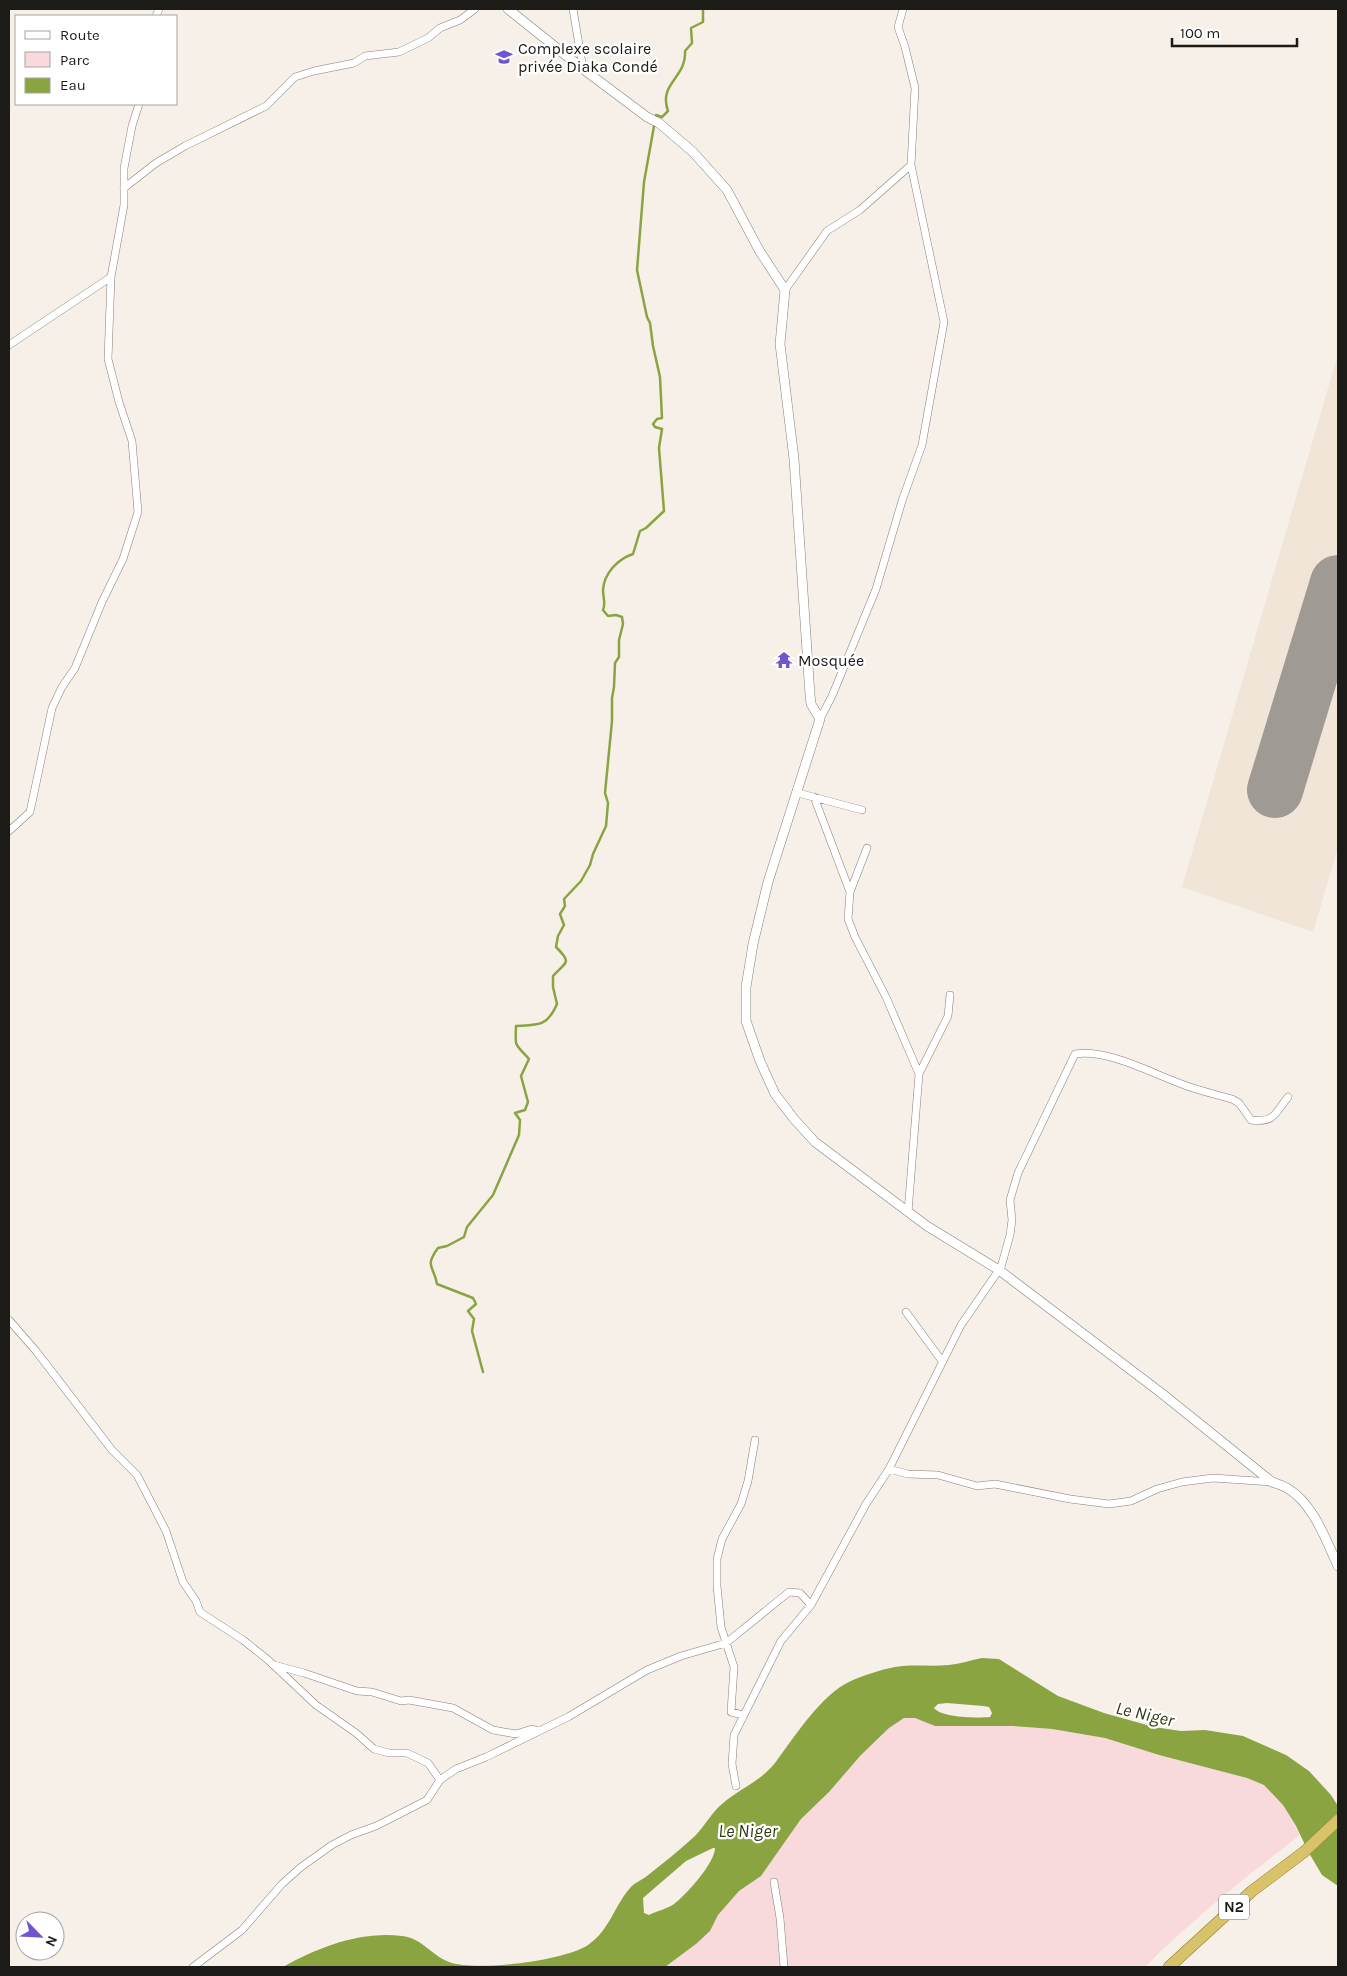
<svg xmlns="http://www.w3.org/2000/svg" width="1347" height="1976" font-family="Karla,sans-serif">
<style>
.built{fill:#f1e5d8}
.green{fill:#f8dadd}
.water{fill:#8aa441;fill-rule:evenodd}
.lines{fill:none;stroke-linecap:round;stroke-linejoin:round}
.stream{stroke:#8aa441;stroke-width:2.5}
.runway{stroke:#9f9a94;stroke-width:56}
.minor-casing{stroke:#857f79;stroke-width:8}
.tertiary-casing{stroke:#857f79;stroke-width:10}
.trunk-casing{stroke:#907d35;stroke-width:12}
.minor{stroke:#fff;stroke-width:7}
.tertiary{stroke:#fff;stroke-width:9}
.trunk{stroke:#d8c26a;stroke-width:11}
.labels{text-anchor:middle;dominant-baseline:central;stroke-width:4.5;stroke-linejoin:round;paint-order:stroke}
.shield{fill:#fff;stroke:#615f5d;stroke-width:1}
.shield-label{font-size:15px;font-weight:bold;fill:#1d1b18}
.poi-label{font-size:16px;fill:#1d1b18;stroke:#fff;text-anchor:start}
.water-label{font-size:18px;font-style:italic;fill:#2f3910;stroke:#fff}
</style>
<rect width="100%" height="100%" fill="#f7f0e9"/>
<!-- built -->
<path class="built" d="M1338,354V848L1313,932L1182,887Z"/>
<!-- green -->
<path class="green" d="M904,1718H915L935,1726H1013L1052,1729L1105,1738L1159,1755L1247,1778L1264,1785L1283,1805L1300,1835C1247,1876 1193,1919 1145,1967H665L696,1944L710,1931L718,1915L739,1891L761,1876L801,1819L829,1792L861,1755L889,1728Z"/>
<!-- water -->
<path class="water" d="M982,1658L999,1659L1058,1696L1104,1713L1154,1727L1181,1731L1205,1730L1243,1736L1286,1755L1309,1771L1331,1795L1338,1806V1886L1322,1875L1309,1853L1296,1826L1283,1805L1264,1785L1247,1778L1159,1755L1105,1738L1052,1729L1013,1726H935L915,1718H904L889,1728L861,1755L829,1792L801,1819L761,1876L739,1891L718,1915L710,1931L696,1944L665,1967H283C319,1947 360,1931 402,1936C422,1938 431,1955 449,1962C475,1972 564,1961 588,1945C610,1930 614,1906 630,1888C634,1883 642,1880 647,1876C663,1863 680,1850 695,1836C705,1826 711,1813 722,1804C739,1789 761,1781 775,1763C793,1739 822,1693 851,1681C864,1675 880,1670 895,1667C913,1664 931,1667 949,1665C960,1664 971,1660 982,1658ZM947,1703L983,1706L989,1707L992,1713L990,1717C977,1718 942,1718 934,1708L938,1704ZM713,1848H715C715,1863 686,1895 674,1904C667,1909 657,1911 649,1915L644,1913L643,1898L686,1861Z"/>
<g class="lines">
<!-- stream -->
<path class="stream" d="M483,1372L472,1331L474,1319L468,1311L476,1304L473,1298L437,1284C434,1266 424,1267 438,1248L447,1246L464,1237L467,1227L493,1195L519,1135L520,1120L515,1113L525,1110L528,1102L521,1076L529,1059C515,1043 515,1049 516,1026C538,1025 547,1027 557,1004L553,987V976C567,961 572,963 556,947L558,936L564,925L560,914L565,906L564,899L581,881L590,865L593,854L606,826L608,803L605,793L612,721V698L614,687L615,663L619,657V640L623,624L622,617L616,615L608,616L603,610C606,603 603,598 603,590C604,573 618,559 633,554L640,531L646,528L664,511L659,448L662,429L655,427L653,424L657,419L662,418L660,377L653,346L650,323L647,317L637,270L644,182L656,115L662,117L668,111C658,83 687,78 685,51L692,43L691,28L703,22V9"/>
<!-- runway -->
<path class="runway" d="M1275,790L1338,583"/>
<!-- minor casing -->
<g class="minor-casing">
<path id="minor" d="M573,9L583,69
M156,16L159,9
M124,188L156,163L185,146L266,106L295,77L314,71L354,63L365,56L399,52L428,38L440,28L460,20L475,9
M785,290L827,231L860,210L911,165L915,88L905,47L898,27L903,9
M9,345L111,277
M820,719L832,696L876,589L902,501L922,445L944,322L911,165
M798,793L862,810
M814,797L850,892
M9,831L30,812L52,708L62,687L75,668L102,602L123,559L138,512L132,441L119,402L108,359L111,277L124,205V168L132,126L139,104
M867,848L850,892L848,919L855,937L886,997L919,1074L908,1212
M919,1074L948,1016L950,995
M906,1312L942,1361
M9,1320L36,1351L112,1450L137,1475L166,1531L183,1582L196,1601L200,1612L243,1640L267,1659L316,1705L356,1733L374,1749L389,1753H407L428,1763L440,1780
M889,1469L908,1474L938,1475L977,1486L995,1484L1070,1499L1109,1504L1131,1501L1157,1489L1182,1482L1213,1478L1272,1482
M274,1665L304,1673L357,1691L372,1692L401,1701L409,1700L453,1708L493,1730L516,1734L532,1729L539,1731
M743,1715L731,1712L734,1667L721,1627L717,1586V1559L722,1539L741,1504L748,1481L755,1440
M736,1786L732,1764L734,1735L781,1641L811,1605
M774,1882L780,1918L784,1967
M193,1967L242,1930L282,1884L301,1867L332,1845L351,1835L376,1826L427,1800L440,1780L456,1769L486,1757L568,1717L647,1670L681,1656L726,1643L789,1592L800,1593L811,1605L866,1504L889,1469L961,1325L1001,1267L1010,1235L1012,1220L1010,1200L1018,1173L1075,1054C1107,1049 1149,1072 1179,1083C1196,1090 1214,1094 1232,1099L1239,1103L1251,1120C1275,1123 1275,1113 1288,1097"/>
</g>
<!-- tertiary casing -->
<g class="tertiary-casing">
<path id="tertiary" d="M508,9L583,69L647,117L659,123L693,152L727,190L759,250L785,290L780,344L794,459L810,695L811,704L820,719L768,882L753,944L746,987V1021L760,1061L775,1094L794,1119L815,1142L927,1226L999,1270L1160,1392L1272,1482C1277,1484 1282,1485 1287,1488C1313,1503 1326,1540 1338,1566"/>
</g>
<!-- trunk casing -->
<g class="trunk-casing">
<path id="trunk" d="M1169,1967L1252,1891L1304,1852L1338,1820"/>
</g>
<!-- minor -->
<use href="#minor" class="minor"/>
<!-- tertiary -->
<use href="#tertiary" class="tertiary"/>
<!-- trunk -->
<use href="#trunk" class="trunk"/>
</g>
<!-- icons -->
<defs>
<g id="school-bare" transform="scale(1.35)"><path d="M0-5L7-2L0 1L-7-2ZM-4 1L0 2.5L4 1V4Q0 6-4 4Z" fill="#7055ce" stroke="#fff" stroke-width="2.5" paint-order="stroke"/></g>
<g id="temple-bare" transform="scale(1.35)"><path d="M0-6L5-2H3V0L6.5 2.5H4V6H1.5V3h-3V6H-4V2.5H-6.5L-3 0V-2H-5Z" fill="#7055ce" stroke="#fff" stroke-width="2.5" paint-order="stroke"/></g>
</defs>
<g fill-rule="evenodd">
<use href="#school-bare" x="504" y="57"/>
<use href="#temple-bare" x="784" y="660"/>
</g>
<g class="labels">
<!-- shield labels -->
<rect class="shield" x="1219" y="1894.5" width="30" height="25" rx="4"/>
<g class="shield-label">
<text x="1234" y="1907">N2</text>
</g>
<!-- poi labels -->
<g class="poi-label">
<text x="518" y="48">Complexe scolaire<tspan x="518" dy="18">privée Diaka Condé</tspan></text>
<text x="798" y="660">Mosquée</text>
</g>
<!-- water labels -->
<g class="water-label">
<text transform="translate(1145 1714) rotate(13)">Le Niger</text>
<text x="748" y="1831">Le Niger</text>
</g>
</g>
<!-- border -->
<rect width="1347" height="1976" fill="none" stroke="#1d1b18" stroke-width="20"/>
<!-- legend -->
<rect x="15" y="15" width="162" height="90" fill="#ffffff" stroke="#a5a4a3"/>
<rect x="25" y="31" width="25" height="8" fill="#ffffff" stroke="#a5a4a3"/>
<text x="60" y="40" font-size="15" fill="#1d1b18">Route</text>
<rect x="25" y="52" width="25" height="15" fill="#f8dadd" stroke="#a5a4a3"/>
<text x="60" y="65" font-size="15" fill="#1d1b18">Parc</text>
<rect x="25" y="78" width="25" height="15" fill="#8aa441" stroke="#a5a4a3"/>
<text x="60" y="90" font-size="15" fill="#1d1b18">Eau</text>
<!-- north arrow -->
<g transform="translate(40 1936) rotate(114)"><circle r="24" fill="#ffffff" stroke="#a5a4a3"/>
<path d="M0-4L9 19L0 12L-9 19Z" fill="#7055ce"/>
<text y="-8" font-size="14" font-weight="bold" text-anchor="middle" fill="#1d1b18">N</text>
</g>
<!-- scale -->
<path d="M1172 38v8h125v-8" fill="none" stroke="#1d1b18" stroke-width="2.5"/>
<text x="1180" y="38" font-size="15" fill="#1d1b18" stroke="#ffffff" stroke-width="4" paint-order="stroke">100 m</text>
</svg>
